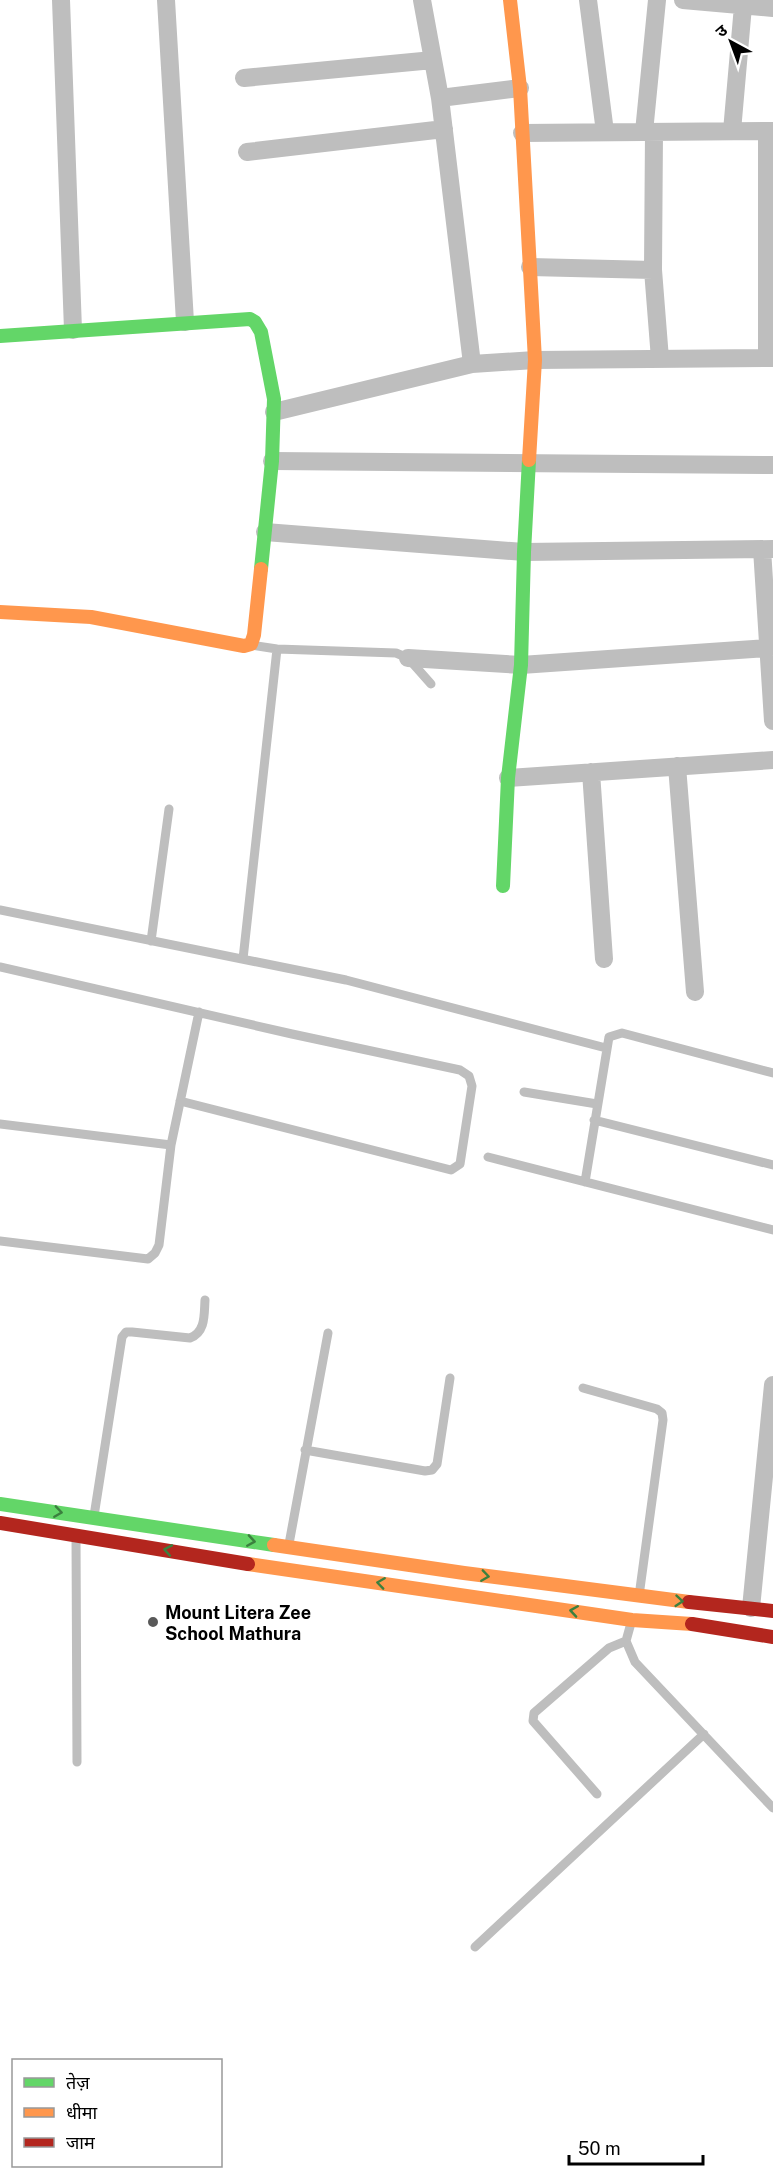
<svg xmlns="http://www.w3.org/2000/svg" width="773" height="2179" font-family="'Public Sans','Noto Sans Devanagari',sans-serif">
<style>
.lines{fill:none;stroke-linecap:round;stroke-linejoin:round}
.lane{stroke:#bebebe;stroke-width:9}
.street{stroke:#bebebe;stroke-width:18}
.fast{stroke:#63d668;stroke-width:14}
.slow{stroke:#ff974d;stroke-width:14}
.jam{stroke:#b3261e;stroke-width:14}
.oneway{stroke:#3b803e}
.poi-dot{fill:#595959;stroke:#fff;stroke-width:2}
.labels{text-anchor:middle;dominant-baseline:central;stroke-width:6;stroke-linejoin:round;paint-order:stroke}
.poi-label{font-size:18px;font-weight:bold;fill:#000;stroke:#fff;text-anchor:start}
</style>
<rect width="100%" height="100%" fill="#fff"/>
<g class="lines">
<!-- lane -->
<path class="lane" d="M251,645L277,649L396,653L408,658L431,684
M0,910L346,980L606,1048
M151,941L169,809
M243,959L277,649
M0,967L292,1034L460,1070L469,1076L472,1086L460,1164L451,1170L180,1101
M524,1092L597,1104
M594,1120L773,1165
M0,1124L171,1145
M488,1157L773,1230
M585,1182L609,1037L622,1033L773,1073
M0,1241L148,1259L155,1253L159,1245L171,1145L199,1012
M583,1388L657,1409L662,1413L663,1420L639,1596
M305,1450L425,1471L432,1470L437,1464L450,1378
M94,1516L122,1337L126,1332H132L190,1338C206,1332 204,1314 205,1300
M76,1536L77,1762
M289,1544L328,1333
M631,1623L626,1641L635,1662L773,1808
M597,1794L533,1721L534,1713L609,1648L626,1641
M475,1947L704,1734"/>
<!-- street -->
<path class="street" d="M61,0L73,330
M166,0L185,322
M422,0L440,98L472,364
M588,0L605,132
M683,0L773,8
M244,78L433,60
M440,98L520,88
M732,131L743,6
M767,131V358
M644,132L657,0
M654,132L653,270L660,359
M522,133L773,131
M247,152L444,129
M530,267L653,270
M274,412L472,364L535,360L773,358
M272,461L773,465
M265,532L524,552L773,549
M762,549L773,721
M408,658L521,665L768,648
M677,766L695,992
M591,772L604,959
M508,778L773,760
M751,1608L773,1385"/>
<!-- fast -->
<path class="fast" d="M0,336L250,319L255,322L261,332L274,399L272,461L261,569
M503,886L508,778L521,665L524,552L529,460
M0,1504L274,1545"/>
<!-- slow -->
<path class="slow" d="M510,0L520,88L535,360L529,460
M0,612L91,617L244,646L251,644L254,635L261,569
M274,1545L464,1573L689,1602
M248,1564L632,1620L692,1624"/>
<!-- jam -->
<path class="jam" d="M0,1523L248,1564
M689,1602L773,1611
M692,1624L773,1637"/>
</g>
<!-- one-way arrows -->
<defs><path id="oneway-chevron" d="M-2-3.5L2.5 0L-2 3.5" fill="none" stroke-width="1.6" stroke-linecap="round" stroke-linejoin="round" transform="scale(1.5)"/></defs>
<g class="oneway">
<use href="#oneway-chevron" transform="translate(58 1512) rotate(8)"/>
<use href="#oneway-chevron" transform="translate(251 1541) rotate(9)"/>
<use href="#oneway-chevron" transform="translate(168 1550) rotate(-170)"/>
<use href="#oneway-chevron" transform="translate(485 1576) rotate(8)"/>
<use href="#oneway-chevron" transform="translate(381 1583) rotate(-172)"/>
<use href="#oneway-chevron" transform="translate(679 1601) rotate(5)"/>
<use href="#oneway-chevron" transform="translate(574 1611) rotate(-171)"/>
</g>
<!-- markers -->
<circle class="poi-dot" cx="153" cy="1622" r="6"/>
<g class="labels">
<!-- poi labels -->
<g class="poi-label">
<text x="165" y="1612">Mount Litera Zee<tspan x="165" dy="21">School Mathura</tspan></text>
</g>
</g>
<!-- legend -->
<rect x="12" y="2059" width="210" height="108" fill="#ffffff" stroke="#999999" stroke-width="1.5"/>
<rect x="24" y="2078" width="30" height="9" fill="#63d668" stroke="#999999" stroke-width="1.5"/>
<text x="66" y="2089" font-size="18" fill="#000000">तेज़</text>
<rect x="24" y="2108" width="30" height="9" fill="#ff974d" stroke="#999999" stroke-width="1.5"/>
<text x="66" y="2119" font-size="18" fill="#000000">धीमा</text>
<rect x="24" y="2138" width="30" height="9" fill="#b3261e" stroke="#999999" stroke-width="1.5"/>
<text x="66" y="2149" font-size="18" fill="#000000">जाम</text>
<!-- north arrow -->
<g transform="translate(731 42) rotate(319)" stroke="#ffffff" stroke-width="4.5" paint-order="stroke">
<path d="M0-4.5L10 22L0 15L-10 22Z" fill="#000000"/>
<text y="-9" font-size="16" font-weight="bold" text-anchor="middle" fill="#000000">उ</text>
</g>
<!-- scale -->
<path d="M569 2155v9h134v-9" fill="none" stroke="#000000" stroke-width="3"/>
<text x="578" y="2155" font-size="18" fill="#000000" stroke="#ffffff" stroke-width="4.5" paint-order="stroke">50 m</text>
</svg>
